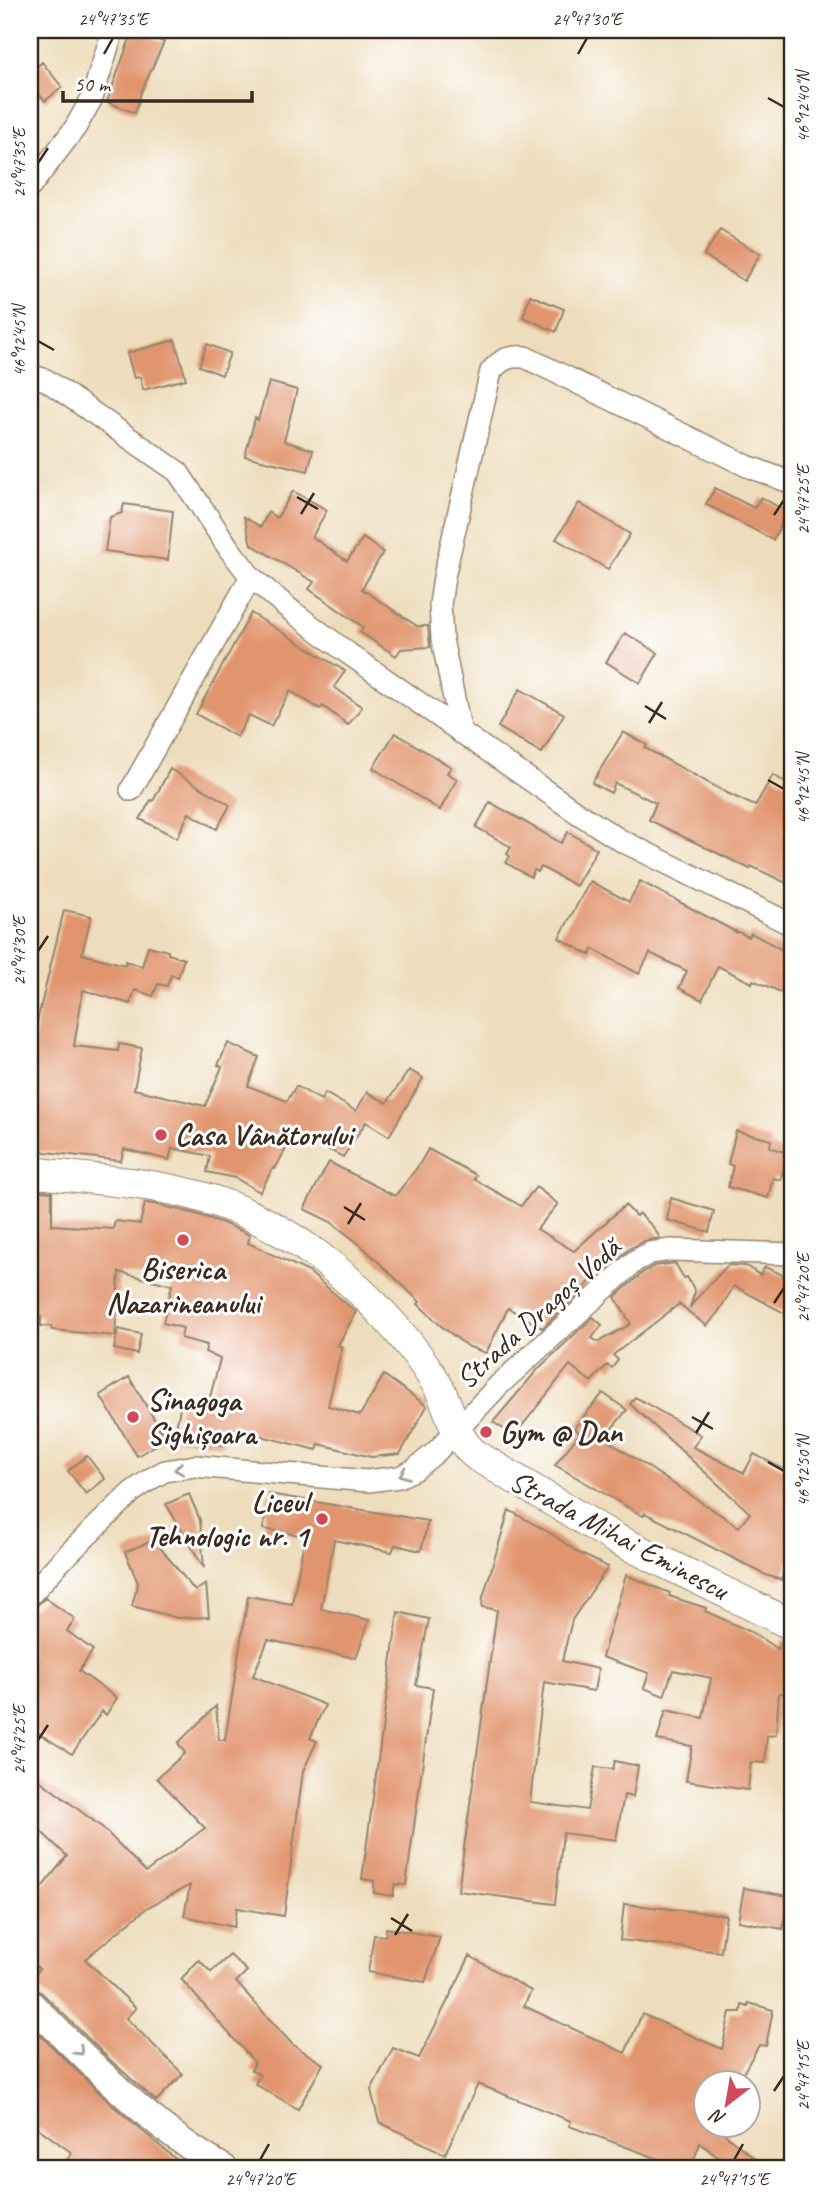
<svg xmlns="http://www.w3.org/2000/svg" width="822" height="2198" font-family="Caveat,sans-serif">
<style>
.building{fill:#e1956e}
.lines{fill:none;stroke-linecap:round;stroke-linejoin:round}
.minor-casing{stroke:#94846d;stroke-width:24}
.tertiary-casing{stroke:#94846d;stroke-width:29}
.secondary-casing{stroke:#94846d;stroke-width:32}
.minor{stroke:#fff;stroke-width:21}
.tertiary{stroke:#fff;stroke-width:26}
.secondary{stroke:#fff;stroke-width:30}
.oneway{stroke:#a79f9a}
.ticks{fill:none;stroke:#3b2a1e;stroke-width:2.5}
.poi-dot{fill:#d1495b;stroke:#fff;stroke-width:2.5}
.labels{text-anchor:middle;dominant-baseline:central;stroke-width:6;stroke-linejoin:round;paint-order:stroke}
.poi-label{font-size:30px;font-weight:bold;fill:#3b2a1e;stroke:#fff;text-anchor:start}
.street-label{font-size:30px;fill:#3b2a1e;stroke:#fff}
.neatline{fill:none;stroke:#3b2a1e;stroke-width:2.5}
.ticks-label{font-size:18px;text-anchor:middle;fill:#3b2a1e}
</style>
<rect width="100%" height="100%" fill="#fff"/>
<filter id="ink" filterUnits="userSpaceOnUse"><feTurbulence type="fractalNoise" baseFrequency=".0143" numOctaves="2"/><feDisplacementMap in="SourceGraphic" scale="14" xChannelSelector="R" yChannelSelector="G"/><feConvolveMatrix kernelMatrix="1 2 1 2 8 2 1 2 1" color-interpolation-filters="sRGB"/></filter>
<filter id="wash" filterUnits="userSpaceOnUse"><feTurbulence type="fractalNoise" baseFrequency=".00686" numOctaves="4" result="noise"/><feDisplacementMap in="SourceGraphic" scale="28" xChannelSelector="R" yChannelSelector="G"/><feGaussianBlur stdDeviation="1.57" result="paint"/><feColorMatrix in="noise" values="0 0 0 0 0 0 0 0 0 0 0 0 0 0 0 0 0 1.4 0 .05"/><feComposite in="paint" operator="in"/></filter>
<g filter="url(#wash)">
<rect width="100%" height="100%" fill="#eeddbc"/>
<g id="blocks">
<!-- building -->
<path class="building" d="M133,30L164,42L142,90L135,113L107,102Z
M42,62L62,87L45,101L30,84V73Z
M720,230L760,254L744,281L704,255Z
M530,295L564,309L556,332L523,317Z
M175,340L186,379L143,390L140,377L134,378L127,353Z
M207,344L230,353L222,375L199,366Z
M269,382L297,390L284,441L313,450L308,471L245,456L255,418L258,420Z
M715,488L754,508L761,497L787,512L773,540L706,504Z
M293,491L327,510L312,537L347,561L363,538L383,552L362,589L417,626H428L430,647L401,649L396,656L360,632L363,627L309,589L314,582L251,544L244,517L261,527L268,512L277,518Z
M579,503L630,534L608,569L556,539Z
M124,504L173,511L168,560L105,551L110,517L122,513Z
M251,613L345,671L334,687L362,707L348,725L323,706L320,709L290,691L271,726L249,715L237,737L196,714Z
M625,633L658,653L640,683L606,662Z
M520,689L564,714L542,753L498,727Z
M623,732L647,745L645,748L729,794L755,806L773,775L792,786V818L784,833L792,837V886L751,866L750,869L649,820L656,803L615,783L611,793L592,783Z
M395,733L451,767L447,773L457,779L440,810L373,768Z
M170,769L230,805L217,829L189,813L177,838L140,819L151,800L153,801Z
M490,802L561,843L568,832L597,849L576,886L541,867L538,872L534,870L531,877L506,863L510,856L507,854L511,847L476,827Z
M590,881L629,902L640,881L736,932V931L749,937L751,933L792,955V997L753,980L752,983L718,966L702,1000L679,988L687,971L650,953L639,974L593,949L590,955L559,938Z
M64,910L91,916L82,954L125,965V961L142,966L148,946L168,951V954L184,959L178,977L171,975L167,986L158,984L153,996L135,990L130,1004L83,990L74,1046L118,1051L119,1044L142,1048L134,1089L205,1106L222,1067L218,1065L228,1043L259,1057L248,1086L287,1101L296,1086L321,1100L325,1093L356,1111L367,1092L387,1103L409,1070L423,1078L389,1136L366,1122L343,1157L295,1132L275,1169L273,1168L260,1192L235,1178L207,1172L210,1156L172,1148L169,1160L124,1149L121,1161L30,1150V1070L37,1022Z
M736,1131L771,1140L770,1147L787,1153L781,1180L773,1178L768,1198L728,1187L733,1166L728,1164Z
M428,1149L476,1175L474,1179L521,1206L536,1187L558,1204L537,1229L574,1251L625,1205L636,1216L639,1213L653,1227L660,1238L644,1241L629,1249L601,1274L599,1270L584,1289L542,1328L508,1308L486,1353L467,1346L440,1325L418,1304L420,1302L363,1247L331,1222L304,1209L329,1162L395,1196L419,1165Z
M30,1190L52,1192V1225L113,1229L115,1221L140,1224L145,1203L154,1204L193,1213L223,1223L250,1235L248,1243L309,1272L356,1312L338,1345L342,1347L328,1406L360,1415L384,1375L427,1406L400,1454L371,1457L319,1444L317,1450L229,1428L223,1445L174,1438L182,1398L209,1401L220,1359L205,1352L207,1345L181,1338L183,1328L163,1323L172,1285L119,1272L115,1336L52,1330L51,1326H41V1317H30Z
M671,1198L714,1211L709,1232L667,1220Z
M675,1263L684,1278L687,1277L695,1291L690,1308L696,1299L728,1265L746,1266L760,1275L765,1267L792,1279V1304L786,1314L734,1286L719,1311L707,1326L679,1304L613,1355L618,1360L612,1368L607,1365L591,1382L570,1365L514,1436L493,1422L539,1368L593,1317L602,1325L592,1338L598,1342L631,1324L615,1297L643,1272L654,1266Z
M118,1329L141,1334L137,1354L114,1349Z
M129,1377L166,1439L137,1456L100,1395Z
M603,1393L627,1410L604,1438L739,1527L750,1513L630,1404L635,1397L701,1435L693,1447L744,1473L754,1454L792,1473V1552L781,1580L766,1575L645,1513L643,1516L555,1465L580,1433L574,1428Z
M87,1456L105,1479L86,1494L68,1471Z
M189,1494L200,1520L204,1568L166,1504Z
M269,1494L428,1521L421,1551L395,1545L392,1552L334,1540L321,1609L369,1620L356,1658L268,1640L253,1676L325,1705L310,1738L317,1741L303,1771L284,1916L237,1908L234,1927L184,1916L190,1885L148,1907L85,1959L136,2008L126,2018L183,2074L156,2101L109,2059L41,1992L30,1988V1982L39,1969L30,1961V1902L67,1856L30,1821V1773L103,1828L146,1872L205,1828L157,1778L185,1753L178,1743L216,1706L219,1740H225L248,1596L292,1604L305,1536L263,1529Z
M509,1510L555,1536L577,1552L608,1567L572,1620L562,1661L598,1669L594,1691L544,1682L530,1802L587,1810L595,1767L613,1769L615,1761L638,1766L633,1797L624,1795L616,1840L563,1833L555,1904L458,1891L497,1610L482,1607L483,1597Z
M154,1540L195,1591L206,1584L209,1617L178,1618L132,1606L138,1583L125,1552Z
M626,1575L670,1593L669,1596L706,1608L705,1611L751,1632L778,1649L783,1640L792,1642V1694L779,1693L776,1735L767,1736L765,1763L751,1762L748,1790L686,1781L692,1746L657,1740L666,1710L703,1718L711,1678L673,1670L664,1696L644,1688L649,1673L602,1657Z
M45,1598L75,1619L67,1631L93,1650L79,1671L117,1698L106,1715L102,1711L72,1754L30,1728V1608L35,1607Z
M398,1612L429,1619L416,1685L433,1688L406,1885L395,1884L393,1896L374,1893V1881L362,1879Z
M744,1888L788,1896L783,1929L738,1921Z
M624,1904L726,1915L721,1952L620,1940Z
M386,1928L440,1937L425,1982L368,1972L374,1935L385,1936Z
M230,1955L247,1971L236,1982L292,2044L323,2064L298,2109L255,2084L260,2075L251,2070L255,2063L181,1979L199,1960L211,1972Z
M470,1956L531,1991L524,2006L625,2053L642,2014L722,2049L730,2012H741L742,2005L748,2007L749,2003L773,2010L766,2046L759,2045L738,2082H706V2125L726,2131L725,2134L766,2168H732L700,2143L691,2168H683L569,2126L571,2121L478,2084L445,2154L379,2122L371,2090L393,2048L419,2058Z
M30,2025L111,2104L186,2168H62L72,2153L30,2122Z"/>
</g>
</g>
<g filter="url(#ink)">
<use href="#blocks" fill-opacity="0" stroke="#94846d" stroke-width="2"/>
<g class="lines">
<!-- minor casing -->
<g class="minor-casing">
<path id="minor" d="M30,187L75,128L92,98L113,30
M30,375L46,380L178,472L230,550L251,577L293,612L349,654L576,812L620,840L792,925
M461,733L442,639L440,605L444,577L491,371C502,359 508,356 525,357L747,466L792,483
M131,790L251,577
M30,1595L60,1562L132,1492L152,1478L165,1471L195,1466L368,1481L399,1477L414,1470L436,1452L499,1385L635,1261L650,1253L671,1250L792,1254"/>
</g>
<!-- tertiary casing -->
<g class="tertiary-casing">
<path id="tertiary" d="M30,2003C91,2063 149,2126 224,2168"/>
</g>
<!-- secondary casing -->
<g class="secondary-casing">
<path id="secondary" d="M30,1172C86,1179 144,1181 198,1196C282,1219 355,1277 409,1344C420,1358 430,1372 439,1388C452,1412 454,1439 477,1456L616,1539L792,1625"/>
</g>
<!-- minor -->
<use href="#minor" class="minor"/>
<!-- tertiary -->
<use href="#tertiary" class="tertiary"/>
<!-- secondary -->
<use href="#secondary" class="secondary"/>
</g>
<!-- one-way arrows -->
<defs><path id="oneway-chevron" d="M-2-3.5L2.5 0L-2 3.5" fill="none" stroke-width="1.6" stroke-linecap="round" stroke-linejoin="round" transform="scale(1.75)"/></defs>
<g class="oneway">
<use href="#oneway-chevron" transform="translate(179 1469) rotate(171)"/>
<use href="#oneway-chevron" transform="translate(404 1474) rotate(159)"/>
<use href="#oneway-chevron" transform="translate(79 2051) rotate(44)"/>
</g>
</g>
<!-- ticks -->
<path class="ticks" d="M104,54L113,38M578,54L587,38M768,98L784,107M38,163L48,148M38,341L54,350M297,497L318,509M301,514L314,493M774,515L784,500M645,706L666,719M649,723L662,702M768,780L784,789M38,951L48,936M344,1207L365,1220M348,1224L361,1203M774,1303L784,1288M692,1417L713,1429M696,1433L709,1412M768,1462L784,1471M38,1740L48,1725M391,1918L412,1931M395,1935L408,1914M774,2091L784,2076M260,2160L269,2144M734,2160L743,2144"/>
<!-- markers -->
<g class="poi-dot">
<circle cx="161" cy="1135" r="7"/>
<circle cx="183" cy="1240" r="7"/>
<circle cx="133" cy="1417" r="7"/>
<circle cx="486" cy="1432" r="7"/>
<circle cx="322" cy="1519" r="7"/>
</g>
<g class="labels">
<!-- poi labels -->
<g class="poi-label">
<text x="175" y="1135">Casa Vânătorului</text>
<text x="183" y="1269" text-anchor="middle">Biserica<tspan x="183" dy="34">Nazarineanului</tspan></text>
<text x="147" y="1400">Sinagoga<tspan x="147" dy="34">Sighișoara</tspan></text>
<text x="500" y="1432">Gym @ Dan</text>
<text x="308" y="1502" text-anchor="end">Liceul<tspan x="308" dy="34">Tehnologic nr. 1</tspan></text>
</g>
<!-- street labels -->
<g class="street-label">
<text transform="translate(538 1313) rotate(-42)">Strada Dragoș Vodă</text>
<text transform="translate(619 1535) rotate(28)">Strada Mihai Eminescu</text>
</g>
</g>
<!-- margin -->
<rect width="822" height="2198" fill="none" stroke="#fff" stroke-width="77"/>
<!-- north arrow -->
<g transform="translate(727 2104) rotate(211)"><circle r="33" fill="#ffffff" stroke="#b1aaa5" stroke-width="2"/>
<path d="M0-5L12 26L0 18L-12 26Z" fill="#d1495b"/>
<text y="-10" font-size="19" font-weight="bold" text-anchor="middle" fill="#3b2a1e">N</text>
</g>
<!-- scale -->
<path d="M63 91v10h189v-10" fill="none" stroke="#3b2a1e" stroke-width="3.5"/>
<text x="74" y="91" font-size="21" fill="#3b2a1e" stroke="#ffffff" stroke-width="5" paint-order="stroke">50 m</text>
<rect x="38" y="38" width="746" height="2122" class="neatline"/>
<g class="ticks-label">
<text x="113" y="25">24°47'35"E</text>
<text x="587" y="25">24°47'30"E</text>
<text transform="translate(803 107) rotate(-90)" y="6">46°12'40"N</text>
<text transform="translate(19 163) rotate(-90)" y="6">24°47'35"E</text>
<text transform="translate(19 341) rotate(-90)" y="6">46°12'45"N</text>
<text transform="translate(803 500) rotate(-90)" y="6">24°47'25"E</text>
<text transform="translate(803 789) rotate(-90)" y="6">46°12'45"N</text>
<text transform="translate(19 951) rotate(-90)" y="6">24°47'30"E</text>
<text transform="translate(803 1288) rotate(-90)" y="6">24°47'20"E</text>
<text transform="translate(803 1471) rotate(-90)" y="6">46°12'50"N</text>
<text transform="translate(19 1740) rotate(-90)" y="6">24°47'25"E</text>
<text transform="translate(803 2076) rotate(-90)" y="6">24°47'15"E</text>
<text x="260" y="2185">24°47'20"E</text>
<text x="734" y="2185">24°47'15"E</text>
</g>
</svg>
